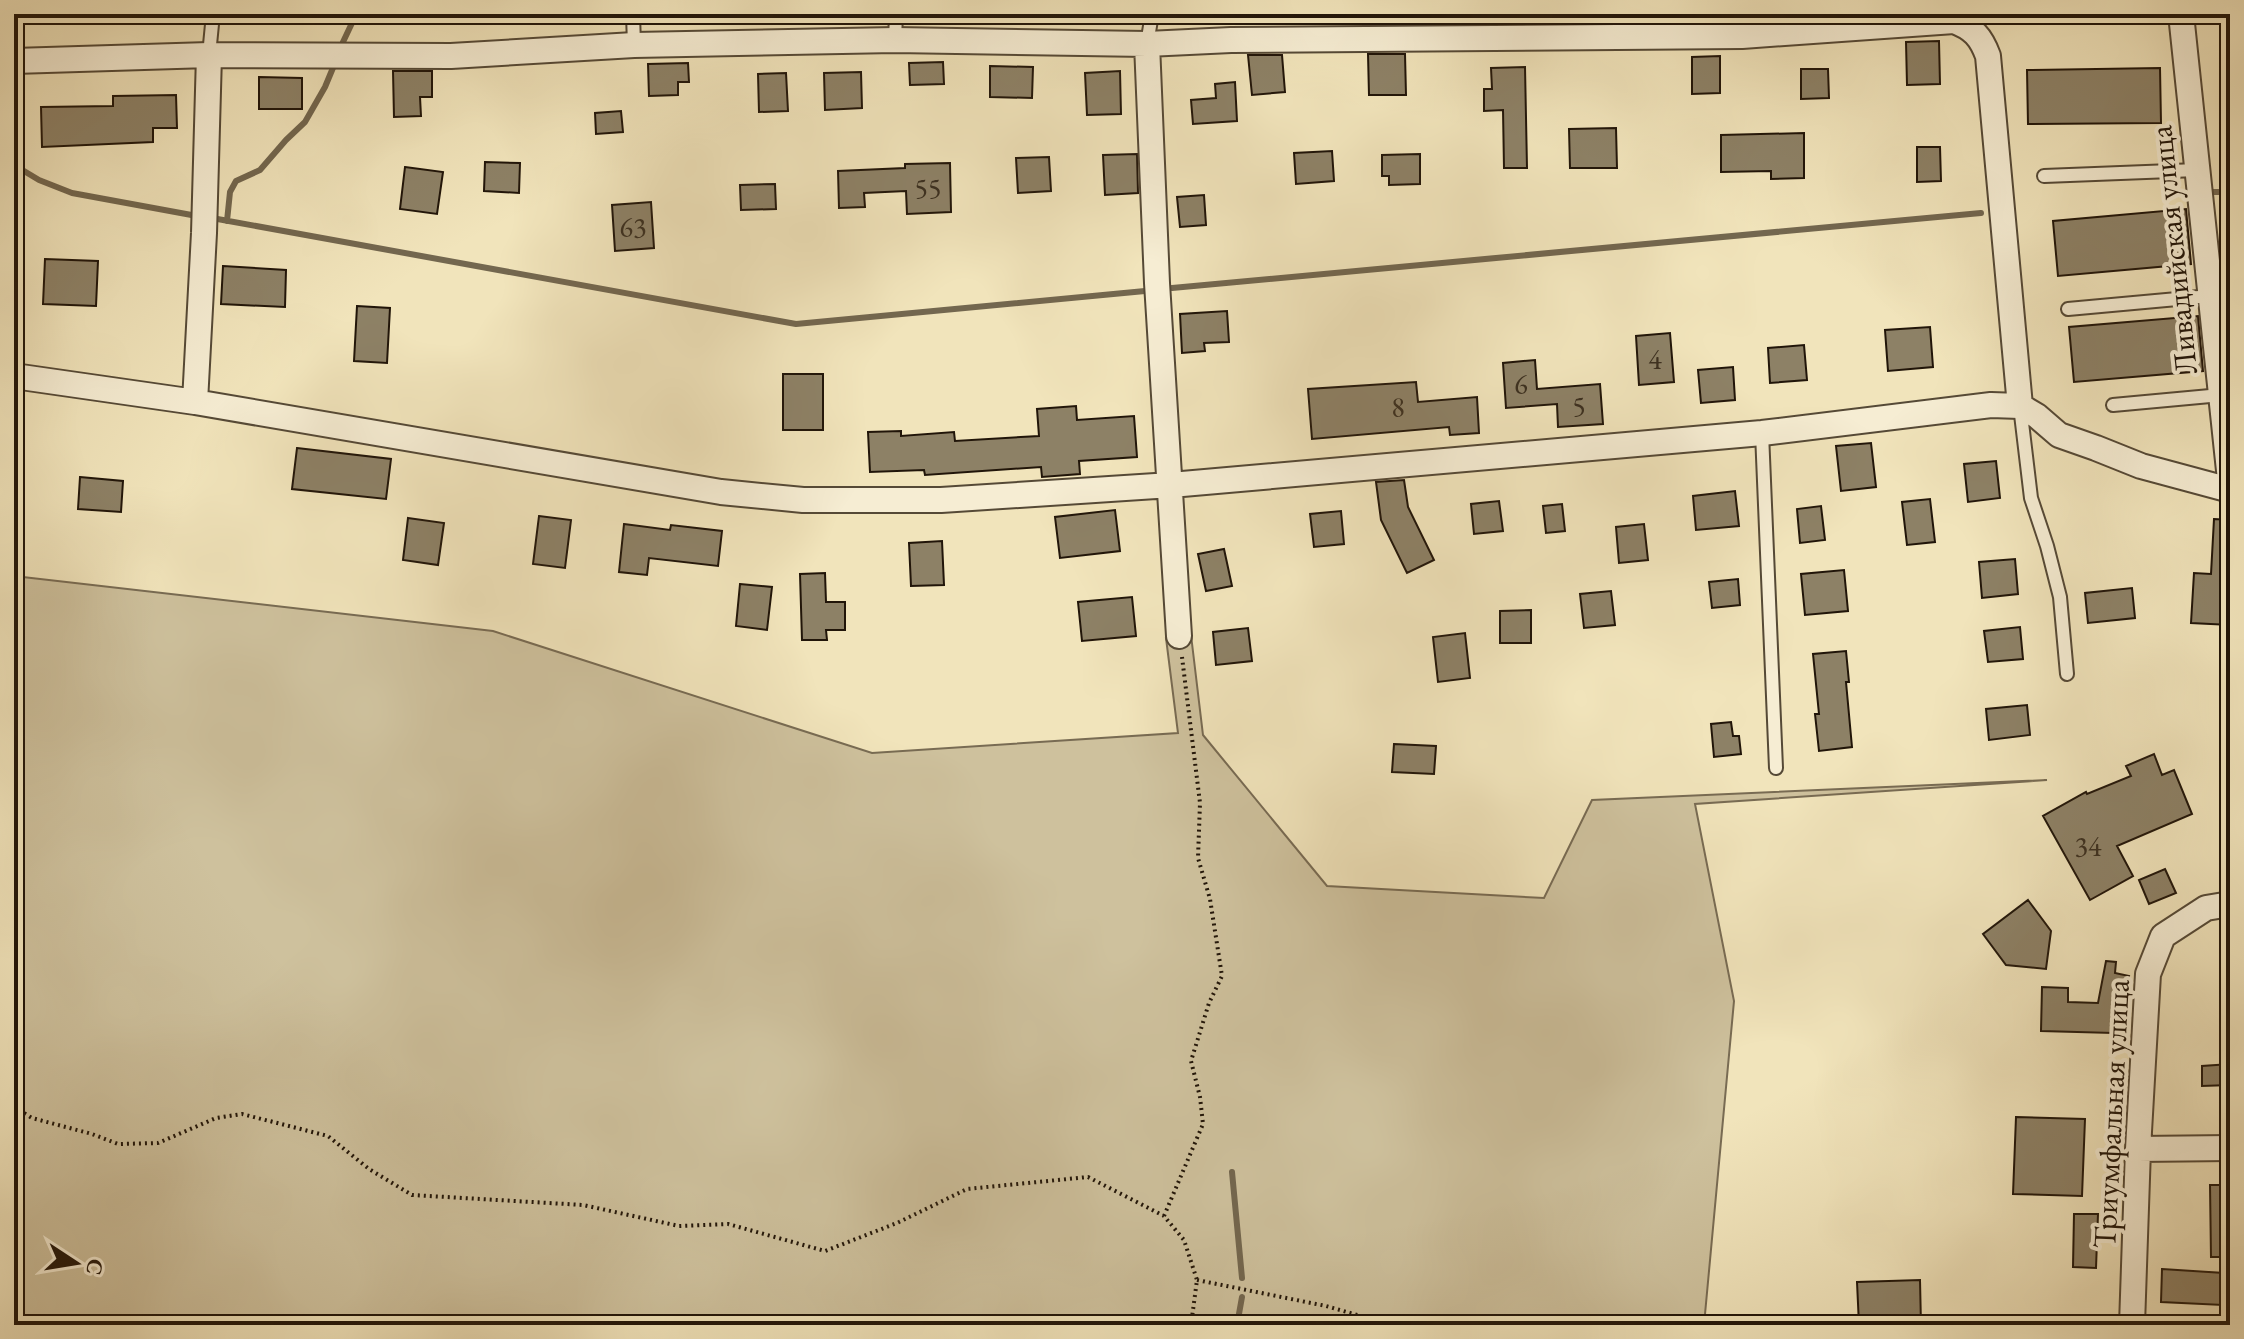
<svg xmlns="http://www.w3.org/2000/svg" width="2244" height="1339" font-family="'EB Garamond',serif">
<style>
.green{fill:#cec19d;stroke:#786b53;stroke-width:2}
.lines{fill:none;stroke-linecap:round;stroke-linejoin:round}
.stream{stroke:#73674f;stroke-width:6}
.building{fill:#8d8166;stroke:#211509;stroke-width:2}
.service-casing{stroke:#554936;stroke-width:16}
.minor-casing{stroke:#554936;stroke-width:28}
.path{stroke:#211509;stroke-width:4;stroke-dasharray:2 4;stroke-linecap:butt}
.service{stroke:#f6edd3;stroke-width:12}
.minor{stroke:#f6edd3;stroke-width:24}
.labels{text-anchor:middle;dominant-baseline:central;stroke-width:8;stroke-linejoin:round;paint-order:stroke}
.number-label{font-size:28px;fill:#3c3020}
.street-label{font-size:32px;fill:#211509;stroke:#f6edd3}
</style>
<rect width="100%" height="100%" fill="#f1e4bb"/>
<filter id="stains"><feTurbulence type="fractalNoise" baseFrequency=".0025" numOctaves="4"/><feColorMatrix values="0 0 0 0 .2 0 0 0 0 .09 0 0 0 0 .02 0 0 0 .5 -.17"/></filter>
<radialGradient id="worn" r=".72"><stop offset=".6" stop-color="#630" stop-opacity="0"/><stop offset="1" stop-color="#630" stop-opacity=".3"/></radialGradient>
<!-- green -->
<path class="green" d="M14,576L493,631L872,753L1178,733L1166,638L1191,635L1203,735L1327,886L1544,898L1592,800L2047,780L1695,804L1734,1001L1704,1325H14Z"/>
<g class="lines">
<!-- stream -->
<path class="stream" d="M343,42L352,23L359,14
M14,165L39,180L72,193L197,216
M2213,192H2230
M212,218L796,324L1145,291
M227,221L230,192L236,181L260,170L286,140L305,122L325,87L335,63
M1172,288L1981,213
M1232,1172L1242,1278
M1237,1325L1242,1297"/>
</g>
<!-- building -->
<path class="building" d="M1939,41L1940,84L1907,85L1906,42Z
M1368,54H1405L1406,95H1369Z
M1248,55H1282L1285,92L1252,95Z
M1720,56V93L1692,94V57Z
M943,62L944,84L910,85L909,63Z
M688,63L689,82H678V95L649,96L648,64Z
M990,66L1033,67L1032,98L990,97Z
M1525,67L1527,168H1504L1503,110L1484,111V89H1492L1491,68Z
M2160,68L2161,123L2028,124L2027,70Z
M1801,69H1828L1829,98L1801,99Z
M393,71H432V97H420L421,116L394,117Z
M1120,71L1121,114L1087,115L1085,73Z
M861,72L862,108L825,110L824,73Z
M786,73L788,111L759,112L758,74Z
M259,77L302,78V109H259Z
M1235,82L1237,121L1193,124L1191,100L1216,98L1215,84Z
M176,95L177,128H153V142L42,147L41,107L113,106V96Z
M621,111L623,132L596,134L595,113Z
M1616,128L1617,168H1570L1569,129Z
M1804,133V178L1771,179V171L1721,172V135Z
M1917,147H1940L1941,181L1917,182Z
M1332,151L1334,181L1296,184L1294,153Z
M1137,154L1138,193L1105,195L1103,155Z
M1420,154V184L1389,185V176H1382V155Z
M1049,157L1051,191L1018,193L1016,158Z
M485,162L520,163L519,193L484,191Z
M950,163L951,212L907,214L906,191L864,193L865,207L839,208L838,171L905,168V164Z
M405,167L443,172L437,214L400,209Z
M775,184L776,209L741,210L740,185Z
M1204,195L1206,225L1180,227L1177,197Z
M651,202L654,248L615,251L612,205Z
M2186,209L2191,264L2058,276L2053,221Z
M45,259L98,261L96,306L43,304Z
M223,266L286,270L285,307L221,304Z
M357,306L390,308L387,363L354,361Z
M1227,311L1229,342L1204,343L1205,351L1182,353L1180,314Z
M2198,316L2203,371L2074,382L2069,327Z
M1930,327L1933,367L1888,371L1885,330Z
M1670,333L1674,382L1639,385L1636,336Z
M1804,345L1807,380L1770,383L1768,348Z
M1535,360L1537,389L1600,384L1603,424L1558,427L1557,404L1506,408L1503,363Z
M1733,367L1735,400L1701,403L1698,370Z
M783,374H823V430H783Z
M1416,382L1418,402L1477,397L1479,433L1450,435L1449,427L1312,439L1308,389Z
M1076,406L1077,420L1134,416L1137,457L1079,461L1080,474L1042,477L1041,467L925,475L924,470L870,472L868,432L901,431V436L954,432L955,441L1039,436L1037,409Z
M1871,443L1876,487L1841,491L1836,446Z
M297,448L391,459L386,499L292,489Z
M1996,461L2000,498L1968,502L1964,464Z
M80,477L123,481L121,512L78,509Z
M1404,480L1408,507L1434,560L1407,573L1381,520L1376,482Z
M1735,491L1739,526L1696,530L1693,496Z
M1930,499L1935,542L1907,545L1902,502Z
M1499,501L1503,531L1474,534L1471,504Z
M1562,504L1565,531L1546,533L1543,506Z
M1821,506L1825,540L1800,543L1797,509Z
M1115,510L1120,551L1060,558L1055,517Z
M1341,511L1344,544L1314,547L1310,514Z
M539,516L571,520L565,568L533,564Z
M408,518L444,523L438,565L403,560Z
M2214,519L2230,520V625L2191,623L2194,573L2211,574Z
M624,524L670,530L671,525L722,531L718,566L649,558L647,575L619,572Z
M1644,524L1648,560L1619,563L1616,527Z
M942,541L944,585L911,586L909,543Z
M1224,549L1232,586L1206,591L1198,554Z
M2015,559L2018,594L1982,598L1979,562Z
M1844,570L1848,611L1805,615L1801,574Z
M825,573L826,602H845V630H826L827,640H802L800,574Z
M1738,579L1740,605L1712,608L1709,582Z
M740,584L772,587L767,630L736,626Z
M2132,588L2135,618L2088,623L2085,593Z
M1611,591L1615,625L1584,628L1580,594Z
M1132,597L1136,636L1082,641L1078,602Z
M1531,610V643H1500V611Z
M2020,627L2023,659L1988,662L1984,631Z
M1248,628L1252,661L1216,665L1213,632Z
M1465,633L1470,678L1438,682L1433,637Z
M1846,651L1849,682H1846L1852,747L1819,751L1815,714H1819L1813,654Z
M2027,705L2030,735L1989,740L1986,709Z
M1731,722L1733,736H1739L1741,754L1714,757L1711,724Z
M1394,744L1436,746L1434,774L1392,772Z
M2154,754L2162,775L2174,770L2192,814L2117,846L2133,876L2090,900L2043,816L2086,792L2087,794L2131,776L2126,766Z
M2165,869L2176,893L2149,904L2139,880Z
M2028,900L2051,931L2046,969L2006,965L1983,934Z
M2106,961L2116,962L2115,973L2129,976L2124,1003L2114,1000L2113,1033L2041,1031L2042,987L2068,988V1002L2098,1003Z
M2230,1064V1085L2202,1086V1066Z
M2016,1117L2085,1119L2082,1196L2013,1194Z
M2210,1185H2230V1257H2211Z
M2074,1214H2098L2096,1268L2073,1267Z
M2162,1269L2224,1273L2223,1305L2161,1302Z
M1920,1280L1921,1325H1859L1857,1282Z"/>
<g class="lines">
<!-- service casing -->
<g class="service-casing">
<path id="service" d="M633,14L634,45
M895,40L896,14
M1147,44L1152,14
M209,55L213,14
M2044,176L2197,170
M2068,309L2210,296
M2113,405L2221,395
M2020,406L2031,498L2047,546L2060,597L2067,674
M1762,433L1776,768"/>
</g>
<!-- minor casing -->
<g class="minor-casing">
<path id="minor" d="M2181,14L2230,480
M1147,44L1157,283L1179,636
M14,61L209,55L451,56L634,45L895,40L1147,44L1231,40L1742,36L1954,21C1973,28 1981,37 1988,56L2020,406
M14,376L195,402L721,492L803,500H941L1171,485L1762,433L1991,405L2020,406L2037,416L2059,435L2096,448L2141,466L2230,490
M195,402L204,233L209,55
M2138,1149L2230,1148
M2132,1325L2138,1149L2148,974L2163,936L2206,908L2230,904"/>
</g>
<!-- path -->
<path class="path" d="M14,1107L32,1118L92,1134L118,1144L158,1143L216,1118L242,1114L328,1136L369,1169L412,1195L583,1205L679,1226L728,1224L825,1251L897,1223L967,1189L1088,1177L1164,1216L1184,1240L1197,1280L1191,1325
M1164,1216L1203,1124L1200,1097L1191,1061L1209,1003L1222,976L1210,899L1198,858L1200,803L1182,657
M1197,1280L1326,1306L1392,1325"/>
<!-- service -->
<use href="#service" class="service"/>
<!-- minor -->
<use href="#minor" class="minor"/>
</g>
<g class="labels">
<!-- number labels -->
<g class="number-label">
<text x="928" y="188">55</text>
<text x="633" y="227">63</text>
<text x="1655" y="359">4</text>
<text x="1521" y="384">6</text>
<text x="1579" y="406">5</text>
<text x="1398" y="407">8</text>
<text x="2088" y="846">34</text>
</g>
<!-- street labels -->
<g class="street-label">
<text transform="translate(2173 250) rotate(-96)">Ливадийская улица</text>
<text transform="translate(2111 1114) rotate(-87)">Триумфальная улица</text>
</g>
</g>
<!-- margin -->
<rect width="2244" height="1339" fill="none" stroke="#f1e4bb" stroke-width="48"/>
<rect x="16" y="16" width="2212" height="1307" fill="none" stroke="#211509" stroke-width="4"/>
<rect x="24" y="24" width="2196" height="1291" fill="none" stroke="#211509" stroke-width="2"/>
<!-- north arrow -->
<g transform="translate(76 1263) rotate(102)" stroke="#f6edd3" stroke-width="6" paint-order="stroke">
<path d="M0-6L14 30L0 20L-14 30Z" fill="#211509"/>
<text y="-12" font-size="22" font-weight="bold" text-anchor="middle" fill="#211509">С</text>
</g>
<rect width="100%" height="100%" filter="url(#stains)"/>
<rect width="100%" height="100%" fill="url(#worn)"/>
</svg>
